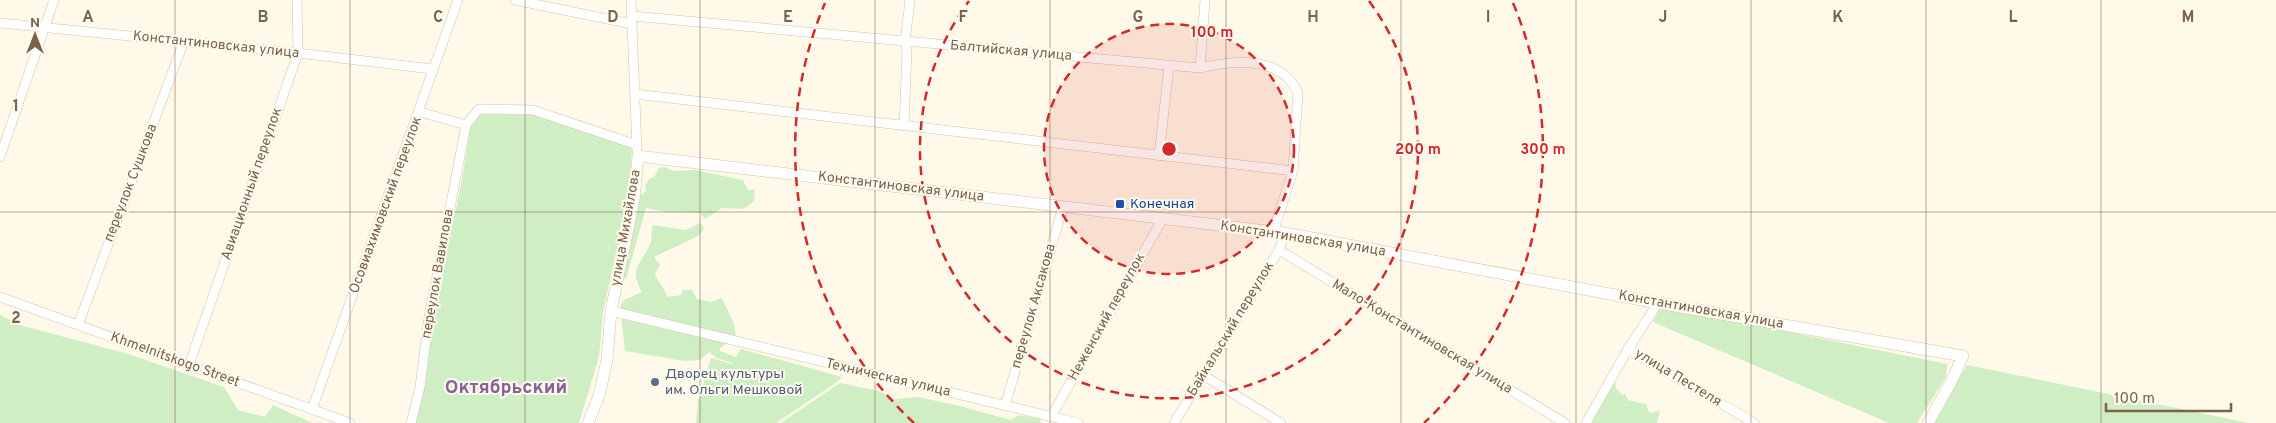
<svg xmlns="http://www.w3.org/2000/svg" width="2276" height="423" font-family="Overpass,sans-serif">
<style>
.green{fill:#cfeec4}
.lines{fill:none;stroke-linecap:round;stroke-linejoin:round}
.minor-casing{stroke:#d3c2ab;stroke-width:10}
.tertiary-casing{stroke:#d3c2ab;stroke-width:12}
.minor{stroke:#fff;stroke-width:9}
.tertiary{stroke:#fff;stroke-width:11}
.grid{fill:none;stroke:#7c6248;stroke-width:1;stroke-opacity:0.55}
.ring{fill:none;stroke:#d62828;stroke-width:2.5;stroke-dasharray:9 6}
.transit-dot{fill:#1a4fb4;stroke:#fffbf0;stroke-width:2}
.service-dot{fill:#5c6f8a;stroke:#fffbf0;stroke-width:2}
.labels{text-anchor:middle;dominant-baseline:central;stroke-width:4;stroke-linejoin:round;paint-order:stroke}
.street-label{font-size:14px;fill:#7c6248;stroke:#fffbf0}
.transit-label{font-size:14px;fill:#164399;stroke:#fffbf0;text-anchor:start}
.service-label{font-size:14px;fill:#4e5e75;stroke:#fffbf0;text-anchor:start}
.district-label{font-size:19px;font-weight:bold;fill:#8c6098;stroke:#fffbf0}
.grid-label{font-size:16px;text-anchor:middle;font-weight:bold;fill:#7c6248;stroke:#fffbf0;stroke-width:4;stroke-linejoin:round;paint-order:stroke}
.centre{fill:#d62828;stroke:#fffbf0;stroke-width:2.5}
.ring-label{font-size:15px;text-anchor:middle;font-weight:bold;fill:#d62828;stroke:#fffbf0;stroke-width:4;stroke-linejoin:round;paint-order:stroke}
</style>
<rect width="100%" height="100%" fill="#fef9e8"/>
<!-- green -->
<path class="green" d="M480,114L533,115L632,147L629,195L603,312L599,357L579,423H415L425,384L432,322L462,180L468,143L471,126Z
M665,167L673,171L695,170L743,180L748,190H755L754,201L744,209L722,208L705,219L700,213L667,212L646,208L626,279L623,278L638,198L646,191L645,186L649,179L654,177L659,168Z
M700,223L704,228L700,235L654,257L660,265L655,274C658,283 665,288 667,297L681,295L683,290H692L697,299L711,302L722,298L734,324L736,337L720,348V351L736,357L741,349L842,377L837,382L776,423H696L698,402L711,358L732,364L733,363L717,358L709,352L700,360L685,361L625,351L620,307L624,300L642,292C627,265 644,264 651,241C652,236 651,231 653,225L686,230Z
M1661,306L1947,364L1946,377L1917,423H1889L1653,322Z
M0,315L20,325L128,354L224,387L238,410L265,417L273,405L312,423H0Z
M1967,365L2249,423H1933Z
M1615,381L1616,388L1622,395L1625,394L1628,400L1646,404L1649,413L1660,411L1657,423H1590Z
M840,383L878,391L896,399L918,397L956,405L1011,420L1019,415L1040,419L1041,423H781Z"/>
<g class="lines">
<!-- minor casing -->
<g class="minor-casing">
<path id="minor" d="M515,0L632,24
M631,0L637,150
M632,16L1200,68C1234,60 1281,55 1298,93L1293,171L1273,232
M0,23L298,53L432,69
M1200,68L1205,0
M635,94L1293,171
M420,112L466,125
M904,126L907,51L905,41L910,0
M1159,156L1169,66
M0,157L54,0
M1279,250L1565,423
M0,297L350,423
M611,311L1078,423
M78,325L184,41
M1628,349L1754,423
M189,365L298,53L297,0
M1203,375L1281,423
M1005,406L1063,207
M312,409L458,0
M1051,417L1163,218
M411,423L420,387L429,317L466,125L479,109L533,110L637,145
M1174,423L1279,250L1285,233
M1586,423L1628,349L1658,303"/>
</g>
<!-- tertiary casing -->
<g class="tertiary-casing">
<path id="tertiary" d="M588,423L599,396L607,360L611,311L634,200L638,156L1285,233L1658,303L1963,356L1951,382L1928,423"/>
</g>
<!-- minor -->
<use href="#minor" class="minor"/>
<!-- tertiary -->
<use href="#tertiary" class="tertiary"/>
</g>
<!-- grid -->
<path class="grid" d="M175,0V423M350,0V423M525,0V423M700,0V423M875,0V423M1050,0V423M1226,0V423M1401,0V423M1576,0V423M1751,0V423M1926,0V423M2101,0V423M0,212H2276"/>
<!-- distance rings -->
<circle cx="1169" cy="149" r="125" fill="#d62828" fill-opacity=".12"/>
<g class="ring">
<circle cx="1169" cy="149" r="125"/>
<path d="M1369 1A249 249 0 1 1 969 1"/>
<path d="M914 423A374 374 0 0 1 825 3M1513 3A374 374 0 0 1 1424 423"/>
</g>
<!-- markers -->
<rect class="transit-dot" x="1115" y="199" width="10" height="10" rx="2.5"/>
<circle class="service-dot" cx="655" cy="382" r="5"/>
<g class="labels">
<!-- street labels -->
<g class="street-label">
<text transform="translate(216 45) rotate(6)">Константиновская улица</text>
<text transform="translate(1011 51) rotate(5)">Балтийская улица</text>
<text transform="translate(131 183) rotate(-69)">переулок Сушкова</text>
<text transform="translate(252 184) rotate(-71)">Авиационный переулок</text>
<text transform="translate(901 187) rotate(7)">Константиновская улица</text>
<text transform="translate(386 205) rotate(-70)">Осовиахимовский переулок</text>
<text transform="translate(626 228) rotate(-80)">улица Михайлова</text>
<text transform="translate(1303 239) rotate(9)">Константиновская улица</text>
<text transform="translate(438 274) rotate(-80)">переулок Вавилова</text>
<text transform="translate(1034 306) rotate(-74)">переулок Аксакова</text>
<text transform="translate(1701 310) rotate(10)">Константиновская улица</text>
<text transform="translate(1107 317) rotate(-61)">Неженский переулок</text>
<text transform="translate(1231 329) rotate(-59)">Байкальский переулок</text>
<text transform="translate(1422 337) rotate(31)">Мало-Константиновская улица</text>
<text transform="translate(175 360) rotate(20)">Khmelnitskogo Street</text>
<text transform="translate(888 378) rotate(13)">Техническая улица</text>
<text transform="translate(1678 378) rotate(31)">улица Пестеля</text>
</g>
<!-- transit labels -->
<g class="transit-label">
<text x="1130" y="204">Конечная</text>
</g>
<!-- service labels -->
<g class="service-label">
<text x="665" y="374">Дворец культуры<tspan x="665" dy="16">им. Ольги Мешковой</tspan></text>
</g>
<!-- district labels -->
<g class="district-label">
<text x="506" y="388">Октябрьский</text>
</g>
</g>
<g class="grid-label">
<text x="88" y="22">A</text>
<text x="263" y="22">B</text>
<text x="438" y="22">C</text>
<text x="613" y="22">D</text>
<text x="788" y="22">E</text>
<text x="963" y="22">F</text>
<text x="1138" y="22">G</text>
<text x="1313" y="22">H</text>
<text x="1488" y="22">I</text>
<text x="1663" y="22">J</text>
<text x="1838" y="22">K</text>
<text x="2013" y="22">L</text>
<text x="2188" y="22">M</text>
<text x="16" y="111">1</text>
<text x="16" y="323">2</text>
</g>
<circle cx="1169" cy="149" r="8" class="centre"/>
<g class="ring-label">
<text x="1212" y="37">100 m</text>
<text x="1418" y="154">200 m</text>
<text x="1543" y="154">300 m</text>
</g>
<!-- north arrow -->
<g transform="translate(35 35)" stroke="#fffbf0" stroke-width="4" paint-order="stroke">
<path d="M0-4L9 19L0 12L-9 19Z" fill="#7c6248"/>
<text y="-8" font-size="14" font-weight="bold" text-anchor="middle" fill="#7c6248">N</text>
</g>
<!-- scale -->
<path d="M2106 403v8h125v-8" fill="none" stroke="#7c6248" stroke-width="2.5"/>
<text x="2114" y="403" font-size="15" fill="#7c6248" stroke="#fffbf0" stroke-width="4" paint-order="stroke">100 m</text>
</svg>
